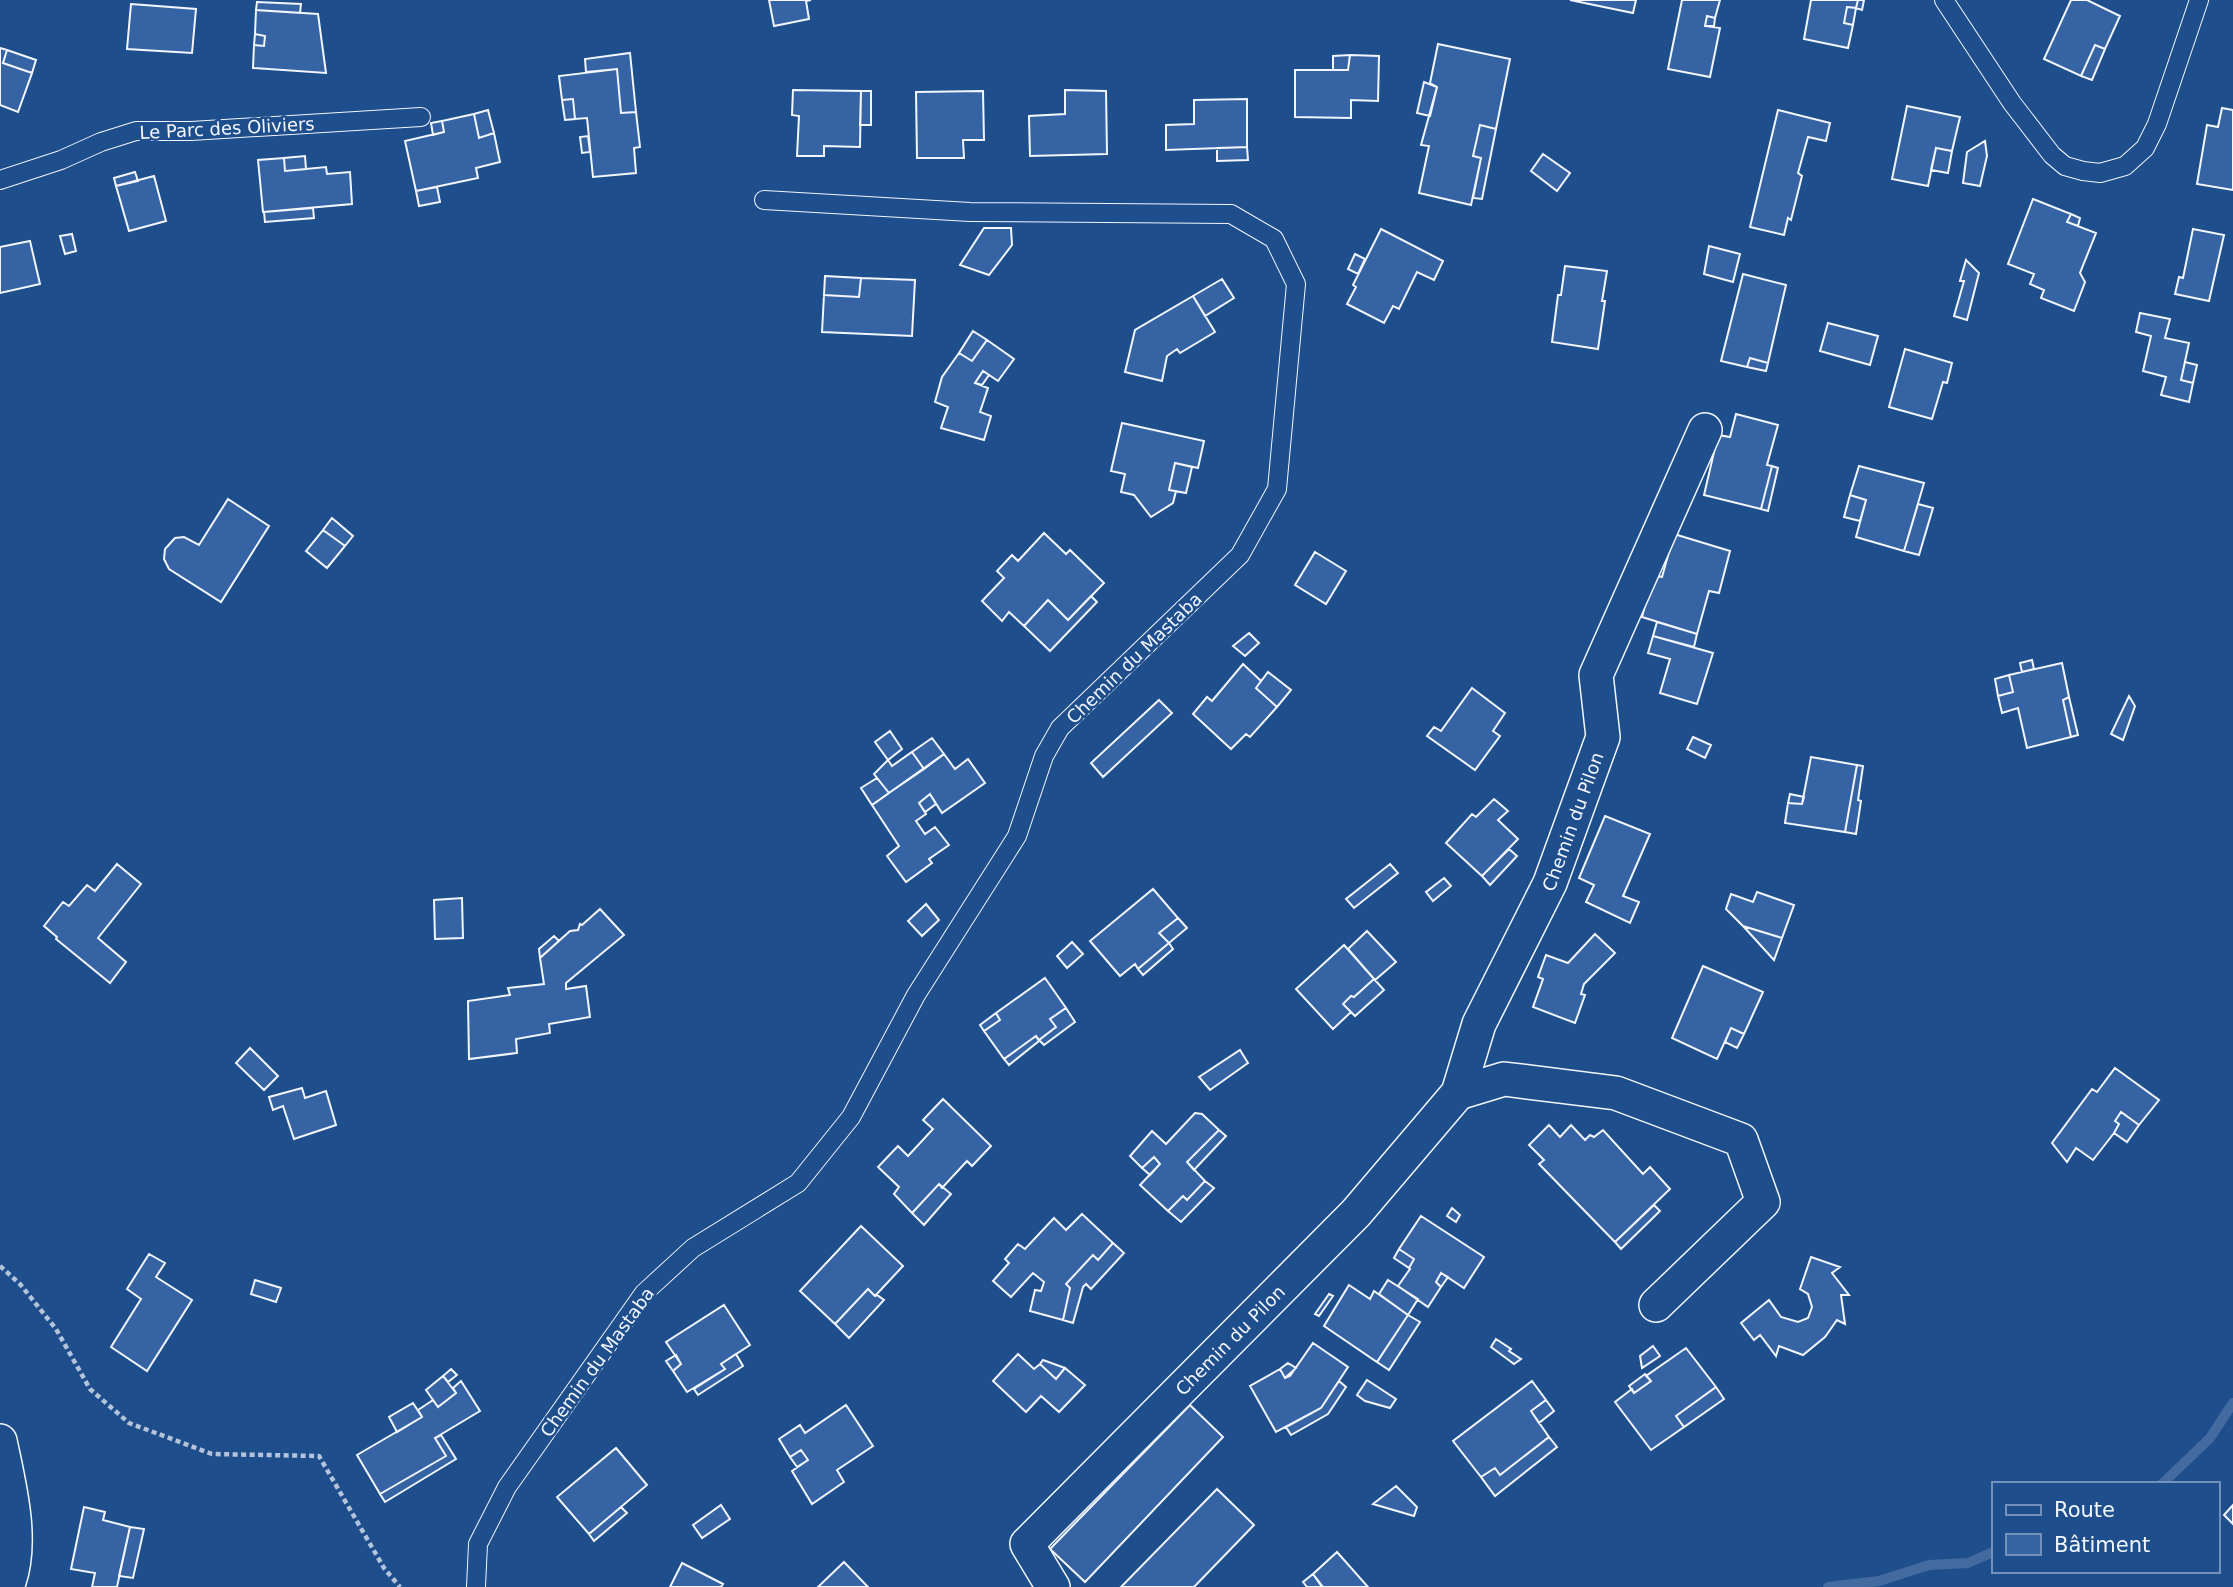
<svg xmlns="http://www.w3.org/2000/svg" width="2233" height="1587" font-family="'DejaVu Sans',sans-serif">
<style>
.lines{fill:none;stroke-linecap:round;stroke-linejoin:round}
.stream{stroke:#446ba0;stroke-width:10}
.building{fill:#3563a3;stroke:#f2f6ff;stroke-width:2}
.lane-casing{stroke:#f2f6ff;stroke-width:20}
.street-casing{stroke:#f2f6ff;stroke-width:36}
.path{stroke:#b3c4dc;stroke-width:4.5;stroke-dasharray:5 3.5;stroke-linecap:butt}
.lane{stroke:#1f4e8c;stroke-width:18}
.street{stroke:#1f4e8c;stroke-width:33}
.labels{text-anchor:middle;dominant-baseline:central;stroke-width:5;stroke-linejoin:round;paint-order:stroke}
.street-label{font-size:18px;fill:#f2f6ff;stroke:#1f4e8c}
</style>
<rect width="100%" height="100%" fill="#1f4e8c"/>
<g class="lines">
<!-- stream -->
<path class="stream" d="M2162,1484L2210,1438L2233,1403
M1828,1587L1879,1581L1929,1565L1968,1563L1993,1552"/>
</g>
<!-- building -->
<path class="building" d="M769,0H811L806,1L809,19L774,26Z
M1570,0H1636L1633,13Z
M1682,0H1720L1715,18L1707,16L1705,26L1720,28L1710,77L1668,69Z
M1811,0H1858L1856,8L1847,7L1844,23L1853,25L1848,48L1804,39Z
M1858,0H1864L1862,10L1856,8Z
M2071,0H2087L2120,16L2105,49L2095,45L2081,76L2044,59Z
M257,2L301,4L300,13L256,10Z
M131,4L196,9L192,53L127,49Z
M1847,7L1856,8L1853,25L1844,23Z
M256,10L318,14L326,73L253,68L254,45L264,46L265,36L255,34Z
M1707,16L1715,18L1714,26H1705Z
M255,34L265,36L264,46L254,45Z
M1438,44L1510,59L1496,129L1480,125L1473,156L1481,158L1471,205L1419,193L1429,146L1421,145L1437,87L1430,83Z
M2095,45L2105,49L2092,80L2081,76Z
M0,48L7,50L3,63L32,73L18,112L0,105Z
M7,50L36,60L32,73L3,63Z
M630,53L636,112L621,113L617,69L586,72L585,59Z
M1350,55L1348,70H1333V56Z
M1350,55L1379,56L1378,101L1351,100V118L1295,117V70H1348Z
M617,69L621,113L636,112L640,147L634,148L636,173L593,177L587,118L575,119L573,99L562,100L559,76Z
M1424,82L1437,87L1430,116L1417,113Z
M793,90L861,91L860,147L824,146V156H797L799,116L792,115Z
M1065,90L1106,91L1107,154L1030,156L1029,116L1065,114Z
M861,91H871V125H860Z
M983,91L984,140H963L964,158H917L916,92Z
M573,99L575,119L565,120L562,100Z
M1247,99V147L1166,150V125L1194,124V100Z
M1907,106L1960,117L1952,151L1936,148L1928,186L1892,179Z
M2222,108L2233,110V190L2197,184L2207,125L2218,127Z
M488,110L494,133L479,138L474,114Z
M1778,110L1830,123L1826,141L1808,137L1798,173L1802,176L1791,220L1788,218L1784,235L1750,227Z
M474,114L479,138L494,133L500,162L476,168L478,178L416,191L405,141L444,132L442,121Z
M442,121L444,132L433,135L431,123Z
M1480,125L1496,129L1482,199L1473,198L1481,158L1473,156Z
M588,136L590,152L582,153L580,137Z
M1985,141L1987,156L1980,186L1963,183L1967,152Z
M1247,147L1248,160L1217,161V148Z
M1936,148L1952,151L1948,173L1931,170Z
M1543,154L1570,173L1557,191L1531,171Z
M305,156L306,169L285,171L284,158Z
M284,158L285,171L326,167L327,174L350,172L352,204L263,212L258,160Z
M135,172L138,181L116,186L114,178Z
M154,176L166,221L129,231L116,186Z
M437,187L440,202L419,206L416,191Z
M2033,199L2071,214L2067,222L2096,233L2080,273L2085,282L2074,311L2041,298L2044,290L2030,284L2034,274L2008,264Z
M313,208L314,218L265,222L264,212Z
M2071,214L2080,218L2078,226L2067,222Z
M984,228H1011L1012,245L989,275L960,265Z
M1381,229L1443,261L1434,280L1417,272L1399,309L1393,306L1384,323L1347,304L1356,287L1353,285Z
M2193,229L2224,235L2209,301L2175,294L2179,277L2183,278Z
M72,234L76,251L65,254L60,236Z
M30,241L40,284L0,293V247Z
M1709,246L1740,254L1733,282L1704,274Z
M1355,254L1365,259L1358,274L1348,269Z
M1966,260L1979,273L1967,320L1954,316L1964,281H1960Z
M1565,266L1607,271L1602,301H1605L1598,349L1552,342L1558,295H1561Z
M1743,274L1786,285L1768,363L1750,358L1747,367L1721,361Z
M825,276L861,278L859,297L824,295Z
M861,278L915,280L912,336L822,332L824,295L859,297Z
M1222,279L1234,298L1205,316L1193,296Z
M1193,296L1215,332L1180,353L1177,349L1167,356L1162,381L1125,372L1135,330Z
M2140,313L2170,319L2165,338L2189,343L2181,380L2193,383L2189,402L2161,395L2166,377L2143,371L2151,336L2136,332Z
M1828,323L1878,336L1870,365L1820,351Z
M973,331L987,340L972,361L959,353Z
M987,340L1014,359L998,381L983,371L975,383L988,388L980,412L991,416L984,440L941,428L948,407L935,402L942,377L959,353L972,361Z
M1905,349L1952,363L1947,383L1943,382L1932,419L1889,407Z
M1750,358L1768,363L1766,371L1747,367Z
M2185,362L2197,365L2193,383L2181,380Z
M983,371L989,375L982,385L975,383Z
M1736,414L1778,425L1767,465L1772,466L1761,509L1704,495L1718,435L1730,437Z
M1122,423L1204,441L1198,468L1175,463L1169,490L1176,491L1173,503L1151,517L1134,495L1121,492L1125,474L1111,471Z
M1175,463L1192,467L1186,493L1169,490Z
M1772,466L1778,468L1768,511L1761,509Z
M1859,466L1924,483L1904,551L1856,537L1866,500L1850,495Z
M1850,495L1866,500L1860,521L1844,517Z
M228,499L269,526L221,602L169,569L164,559L165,549L175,538L184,537L199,545Z
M1918,504L1933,508L1919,555L1904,551Z
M332,518L353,536L345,546L323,530Z
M323,530L345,546L327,568L306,551Z
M1044,533L1066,554L1070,550L1104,583L1068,620L1048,600L1024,626L1009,612L1002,621L982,601L1004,578L997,571L1012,555L1018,561Z
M1674,534L1730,551L1719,593L1709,591L1697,634L1642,617L1653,575L1662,577Z
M1315,552L1346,571L1326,604L1295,585Z
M1091,596L1097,602L1050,651L1024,626L1048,600L1068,620Z
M1657,622L1697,634L1694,647L1653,636Z
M1249,633L1259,643L1245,656L1233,646Z
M1653,636L1713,653L1697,704L1660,693L1670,659L1648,653Z
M2032,660L2034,669L2022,672L2020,663Z
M2062,663L2069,697L2063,700L2071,737L2027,748L2018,708L2002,713L1998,696L2013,692L2009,675Z
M1243,664L1261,681L1256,688L1277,707L1250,737L1246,734L1231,749L1193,714L1207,697L1212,701Z
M1268,672L1291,690L1277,707L1256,688Z
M2009,675L2013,692L1998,696L1995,679Z
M1472,688L1505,713L1493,731L1500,736L1475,770L1427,736L1434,727L1441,731Z
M2129,696L2135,706L2123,740L2111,734Z
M2069,697L2078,735L2071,737L2063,700Z
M1159,700L1172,713L1103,777L1091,763Z
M890,731L902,749L888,760L875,742Z
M1693,737L1711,745L1705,758L1687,749Z
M932,738L944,754L924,769L912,752Z
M912,752L924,769L889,793L874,774L888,760L892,766Z
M944,754L955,769L968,759L985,783L942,813L930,794L919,803L926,814L916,821L925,834L935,827L949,845L929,859L932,863L906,882L887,856L899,846L872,805Z
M1811,757L1857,765L1845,832L1785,823L1788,803L1802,804Z
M1857,765L1863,766L1858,800L1861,801L1856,834L1845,832Z
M877,778L889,793L872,805L861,788Z
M930,794L936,804L925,812L919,803Z
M1790,794L1804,797L1802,804L1788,803Z
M1494,799L1508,811L1498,820L1518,839L1482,876L1446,843L1472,814L1476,817Z
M1605,816L1650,834L1623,896L1639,902L1630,923L1586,902L1594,885L1579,878Z
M1509,849L1517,856L1490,885L1482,876Z
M117,864L141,884L98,938L126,962L110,983L56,939L57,937L44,926L63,902L69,906L87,885L95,891Z
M1390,864L1398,873L1354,908L1346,899Z
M1444,878L1451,886L1433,901L1426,892Z
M1153,889L1178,918L1159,933L1169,943L1138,969L1135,964L1120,976L1090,941Z
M1757,892L1794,905L1782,938L1743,926L1726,909L1731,894L1753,902Z
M462,898L463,938L435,939L434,900Z
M926,904L939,920L922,936L908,921Z
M600,909L624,935L566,983V989L586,986L590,1017L549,1024L550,1033L516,1039L517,1053L469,1059L468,1001L510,995L508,988L544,984L540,958L570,931L578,930L580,924L582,925Z
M1178,918L1187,928L1169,943L1159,933Z
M1743,926L1782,938L1774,960Z
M1367,931L1396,962L1375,980L1348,949Z
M1595,934L1615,953L1584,984L1581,994L1585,995L1575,1023L1533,1007L1543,979L1538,977L1546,955L1568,963Z
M554,936L559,941L540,958L539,949Z
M1072,942L1083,954L1067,968L1057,956Z
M1169,943L1173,949L1143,975L1138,969Z
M1344,945L1374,979L1354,997L1351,996L1343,1004L1351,1012L1333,1029L1296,989Z
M1703,966L1763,992L1744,1034L1731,1028L1717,1059L1672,1038Z
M1045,978L1066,1008L1050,1019L1056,1027L1039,1040L1036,1036L1004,1059L984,1031L1000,1020L996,1013Z
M1374,979L1384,990L1355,1016L1343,1004L1351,996L1354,997Z
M1066,1008L1075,1022L1044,1045L1039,1040L1056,1027L1050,1019Z
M996,1013L1000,1020L984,1031L980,1025Z
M1731,1028L1744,1034L1737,1048L1725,1042Z
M1036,1036L1039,1041L1009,1065L1004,1059Z
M250,1048L278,1076L264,1090L236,1063Z
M1240,1050L1248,1063L1210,1090L1199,1077Z
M2115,1068L2159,1100L2139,1125L2121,1112L2115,1121L2119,1124L2114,1133L2093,1160L2076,1148L2067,1162L2052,1143L2092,1089L2097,1092Z
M302,1088L305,1098L326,1091L336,1125L294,1139L283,1106L273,1110L269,1097Z
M943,1099L991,1146L972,1166L967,1161L942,1188L939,1184L912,1213L894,1194L899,1187L878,1167L898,1146L908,1156L933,1129L923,1120Z
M2121,1112L2139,1125L2127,1142L2114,1133L2119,1124L2115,1121Z
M1195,1113L1202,1114L1219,1130L1187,1162L1205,1181L1187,1200L1183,1196L1168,1211L1140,1185L1160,1164L1154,1157L1142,1168L1130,1156L1152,1131L1166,1144Z
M1549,1125L1560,1137L1571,1125L1585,1140L1590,1135L1594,1137L1603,1130L1643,1174L1650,1167L1670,1189L1615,1242L1539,1164L1544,1160L1529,1145Z
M1219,1130L1226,1136L1194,1170L1187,1162Z
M1154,1157L1160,1164L1150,1175L1142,1168Z
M1205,1181L1214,1188L1181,1222L1168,1211L1183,1196L1187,1200Z
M939,1184L951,1194L924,1225L912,1213Z
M1654,1205L1660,1211L1621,1249L1615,1242Z
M1452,1208L1460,1215L1456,1222L1447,1216Z
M1082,1214L1113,1243L1098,1260L1093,1255L1066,1284L1070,1288L1063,1320L1030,1311L1035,1290L1041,1291L1044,1282L1033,1273L1011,1297L993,1281L1009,1263L1005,1259L1018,1244L1025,1249L1054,1218L1066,1230Z
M1421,1216L1484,1257L1464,1288L1441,1273L1436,1282L1441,1287L1428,1307L1398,1286L1410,1269L1409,1268L1414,1259L1399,1249Z
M861,1226L903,1266L875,1296L868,1289L835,1324L800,1291Z
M1113,1243L1124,1253L1091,1289L1086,1284L1083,1287L1073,1323L1063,1320L1070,1288L1066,1284L1093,1255L1098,1260Z
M1399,1249L1414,1259L1409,1268L1394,1258Z
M149,1254L165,1263L156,1277L192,1300L147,1371L111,1347L141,1299L127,1289Z
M1811,1257L1840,1267L1832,1273L1849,1295H1841L1845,1324L1837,1320L1825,1337L1803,1355L1779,1346L1776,1356L1760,1335L1754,1340L1741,1323L1769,1300L1781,1317L1798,1322L1808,1318L1812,1307L1808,1294L1800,1289Z
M1441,1273L1448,1277L1441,1287L1436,1282Z
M255,1280L281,1288L276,1302L251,1294Z
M1388,1280L1418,1299L1408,1315L1379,1294Z
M1349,1285L1370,1299L1374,1291L1408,1315L1377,1362L1324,1326Z
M868,1289L875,1296L877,1295L884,1300L849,1338L835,1324Z
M1329,1294L1333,1296L1319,1316L1315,1314Z
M724,1305L750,1345L721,1364L725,1369L687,1392L673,1371L681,1364L666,1342Z
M1408,1315L1420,1322L1389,1370L1377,1362Z
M1496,1339L1511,1349L1509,1351L1521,1359L1514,1364L1491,1347Z
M1313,1343L1348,1367L1321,1408L1276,1432L1250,1386L1280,1369L1285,1378L1290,1376Z
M1653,1346L1660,1356L1642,1368L1640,1356Z
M1686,1348L1716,1387L1676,1416L1684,1427L1651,1450L1615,1402L1632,1389L1634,1393L1651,1381L1646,1376Z
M736,1354L743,1366L698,1395L694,1389L725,1369L721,1364Z
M1018,1354L1034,1369L1040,1364L1056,1379L1065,1368L1085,1385L1059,1412L1041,1396L1026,1412L993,1381Z
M676,1355L681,1364L673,1371L666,1361Z
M1043,1360L1065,1368L1056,1379L1040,1364Z
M1288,1363L1296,1368L1285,1378L1280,1369Z
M451,1369L457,1375L448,1382L443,1376Z
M1645,1374L1651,1381L1634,1393L1629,1386Z
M443,1376L456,1393L438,1407L426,1390Z
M1367,1380L1396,1399L1390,1408L1365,1401L1357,1395Z
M461,1381L480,1411L435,1438L446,1456L380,1494L357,1455L422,1417L418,1410L433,1400L438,1407L456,1393L453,1388Z
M1339,1381L1346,1387L1328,1414L1291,1435L1286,1427L1321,1408Z
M1532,1381L1546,1400L1531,1411L1549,1437L1500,1475L1495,1468L1481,1477L1453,1441Z
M1716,1387L1724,1399L1684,1427L1676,1416Z
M1546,1400L1554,1411L1539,1423L1531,1411Z
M413,1403L422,1417L397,1432L389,1417Z
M846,1405L873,1446L837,1470L844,1482L812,1504L792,1471L808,1460L801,1450L790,1457L779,1439L800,1425L805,1433Z
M1190,1405L1223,1437L1085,1582L1050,1549Z
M441,1435L456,1459L385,1502L380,1494L446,1456L435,1438Z
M1549,1437L1557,1447L1495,1496L1481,1477L1495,1468L1500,1475Z
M616,1448L647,1485L589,1534L557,1497Z
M801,1450L808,1460L797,1467L790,1457Z
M1396,1486L1417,1507L1414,1516L1373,1504Z
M1217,1489L1254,1525L1194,1587H1121Z
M721,1505L730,1519L702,1538L693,1525Z
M2233,1505V1524L2224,1515Z
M84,1507L105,1512L103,1520L130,1527L117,1587H92L95,1573L71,1569Z
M621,1507L627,1513L594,1541L589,1534Z
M130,1527L144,1529L133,1578L119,1576Z
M1337,1552L1368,1587H1322L1313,1574Z
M844,1562L868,1587H818Z
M682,1563L723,1584L721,1587H670Z
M1313,1574L1323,1587H1307L1303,1582Z"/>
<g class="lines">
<!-- lane casing -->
<g class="lane-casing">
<path id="lane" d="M1944,0L2012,103L2052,155L2065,166L2083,171L2100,173L2125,166L2145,148L2157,124L2199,0
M0,180L61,160L101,142L136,131H191L421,117
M476,1587L478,1544L507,1487L644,1293L693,1248L798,1183L851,1117L916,995L1017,836L1044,756L1060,728L1240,555L1277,489L1296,284L1274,239L1231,214L970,212L764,200"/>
</g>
<!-- street casing -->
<g class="street-casing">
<g id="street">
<path d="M1458,1093L1504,1079L1616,1093L1741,1140L1763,1202L1656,1305"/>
<path d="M0,1441C9,1484 25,1544 7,1587"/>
<path id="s1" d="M1053,1587L1027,1544L1356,1213L1458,1093L1479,1024L1550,883L1603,737L1596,675L1705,430"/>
</g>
</g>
<!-- path -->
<path class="path" d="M0,1266L20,1284L56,1329L90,1389L129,1423L212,1454L319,1456L384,1568L400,1587"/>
<!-- lane -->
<use href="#lane" class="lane"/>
<!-- street -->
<use href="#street" class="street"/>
</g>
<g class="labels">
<!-- street labels -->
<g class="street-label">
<text transform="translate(227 128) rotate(-3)">Le Parc des Oliviers</text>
<text transform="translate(1134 658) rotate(-44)">Chemin du Mastaba</text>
<text stroke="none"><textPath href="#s1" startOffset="970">Chemin du Pilon</textPath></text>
<text stroke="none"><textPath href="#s1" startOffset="338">Chemin du Pilon</textPath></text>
<text transform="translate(597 1362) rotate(-54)">Chemin du Mastaba</text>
</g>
</g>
<!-- legend -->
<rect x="1992" y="1482" width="228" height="91" fill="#1f4e8c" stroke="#7391ba" stroke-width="2"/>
<rect x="2006" y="1505" width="35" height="10" fill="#1f4e8c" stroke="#7391ba" stroke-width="2"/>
<text x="2054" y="1517" font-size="21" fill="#f2f6ff">Route</text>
<rect x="2006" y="1534" width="35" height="21" fill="#3563a3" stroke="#7391ba" stroke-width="2"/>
<text x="2054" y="1552" font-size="21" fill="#f2f6ff">Bâtiment</text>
</svg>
